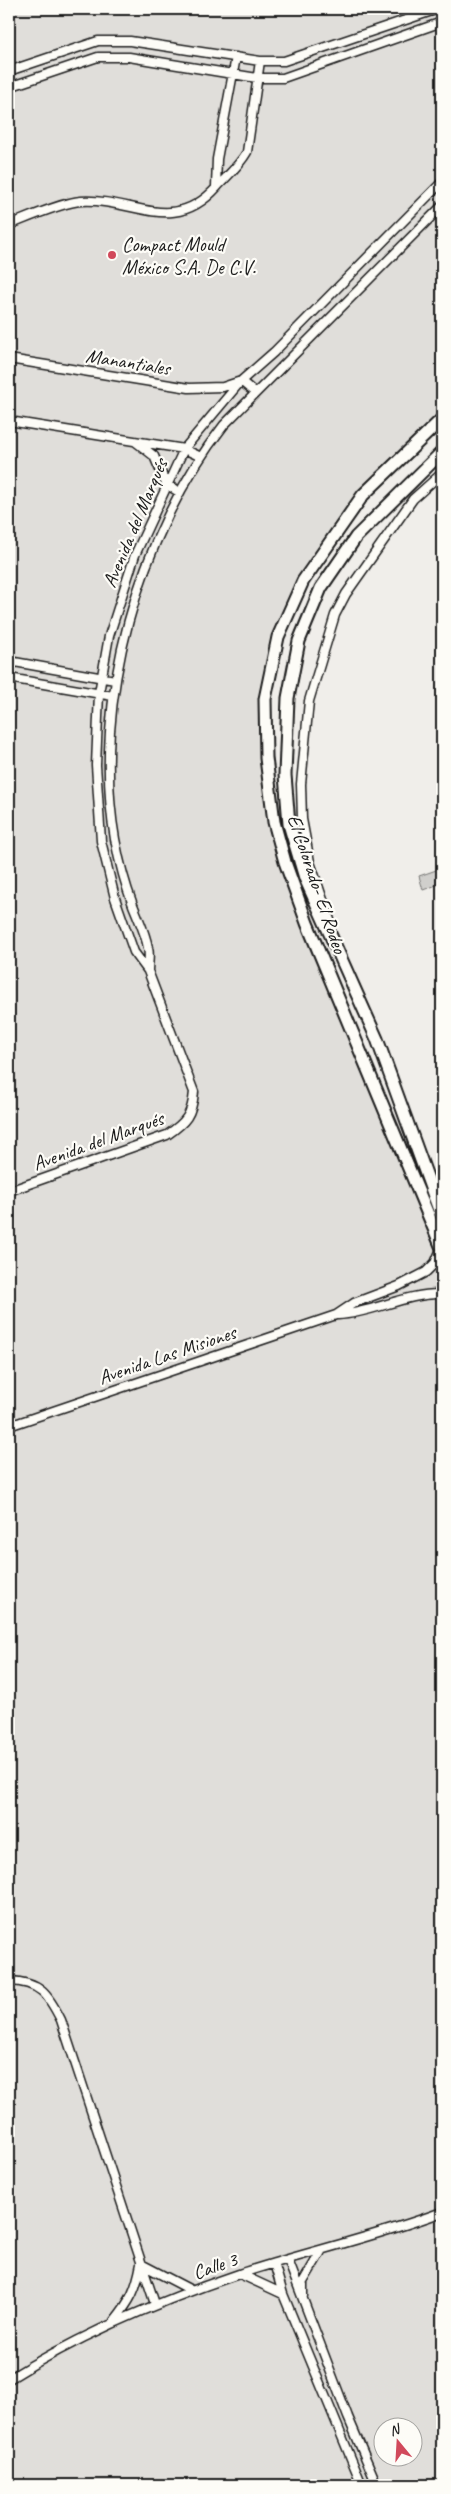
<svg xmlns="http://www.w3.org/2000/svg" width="451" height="2494" font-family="Caveat,sans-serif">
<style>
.built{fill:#e0deda;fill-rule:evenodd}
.green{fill:#d0cfcc;stroke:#767674}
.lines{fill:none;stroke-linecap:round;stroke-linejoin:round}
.street-casing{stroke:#1c1c1c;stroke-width:11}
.secondary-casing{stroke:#1c1c1c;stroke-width:15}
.street{stroke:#fdfcf7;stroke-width:8}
.secondary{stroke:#fdfcf7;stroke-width:11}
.poi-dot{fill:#d1495b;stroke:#fdfcf7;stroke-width:2}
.labels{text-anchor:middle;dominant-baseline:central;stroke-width:4.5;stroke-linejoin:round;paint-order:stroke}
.poi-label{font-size:20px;fill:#1c1c1c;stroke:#fdfcf7;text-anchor:start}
.street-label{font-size:20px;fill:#1c1c1c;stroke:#fdfcf7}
</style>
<rect width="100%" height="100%" fill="#f0eeea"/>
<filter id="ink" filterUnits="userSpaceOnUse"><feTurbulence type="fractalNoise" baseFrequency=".02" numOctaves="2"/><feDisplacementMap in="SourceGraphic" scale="10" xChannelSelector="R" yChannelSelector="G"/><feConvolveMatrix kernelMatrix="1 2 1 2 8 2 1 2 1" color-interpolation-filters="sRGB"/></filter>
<g filter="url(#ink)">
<!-- built -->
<path class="built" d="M9,9H442V425L335,534L278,637L265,699L274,822L307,923L442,1248V2485H9ZM384,2426H414V2456H384Z"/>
<!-- green -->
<path class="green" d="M442,868V883L423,890L419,876Z"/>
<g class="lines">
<!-- street casing -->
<g class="street-casing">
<path id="street" d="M9,71L98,41H130L260,61H284L438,9
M9,87L98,57H129L257,78H283L442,22
M216,187L217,159L236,57
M9,225C27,218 63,202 81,201C134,198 173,236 217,187C228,175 239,166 247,152L260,61
M9,359L189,388L223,387L241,381L254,392
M9,421L184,449L199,456
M136,442L154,456L166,484L179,492
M9,661L115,680
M9,678L113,696
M330,929V920L310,862L302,819L301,784L309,701L335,615L346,594L413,499L442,473
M148,971C148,963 150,955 148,948C146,934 138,918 133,905C125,884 119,861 115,839C91,703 139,533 224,425L442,206
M9,1191L167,1135C186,1122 192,1115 194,1092L148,971L134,952L115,898L101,841L96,765L99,693L109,636L135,555L184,449L241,381L274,352L442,182
M338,1315C374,1313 405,1293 442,1294
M9,1426L336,1315L354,1303L399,1286L426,1272L435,1263L442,1247
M9,1981C40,1982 48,1994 61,2020L155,2304
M288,2260L348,2417L377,2485
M274,2263L283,2294L362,2485
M240,2274L283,2294
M303,2296V2282L322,2250
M114,2321C131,2300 136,2290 141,2264L191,2290
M9,2379C81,2334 159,2301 239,2274C306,2252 376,2237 442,2212"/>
</g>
<!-- secondary casing -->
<g class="secondary-casing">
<path id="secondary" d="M442,419L363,495L303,581L278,637L265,699L266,758L274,822L285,862L307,923L442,1248
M442,452L356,537L321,588L299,641L288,698L285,775L289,824L305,878L377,1039L442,1218"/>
</g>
<!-- street -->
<use href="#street" class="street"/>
<!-- secondary -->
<use href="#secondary" class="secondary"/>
</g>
</g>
<!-- markers -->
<circle class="poi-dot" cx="112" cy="255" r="5"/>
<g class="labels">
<!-- poi labels -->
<g class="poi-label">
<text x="122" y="244">Compact Mould<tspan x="122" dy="23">México S.A. De C.V.</tspan></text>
</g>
<!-- street labels -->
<g class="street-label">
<text transform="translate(128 362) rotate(9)">Manantiales</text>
<text transform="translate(135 523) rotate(-67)">Avenida del Marqués</text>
<text transform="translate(317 884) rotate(71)">El Colorado- El Rodeo</text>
<text transform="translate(98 1141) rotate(-20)">Avenida del Marqués</text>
<text transform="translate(167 1355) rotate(-19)">Avenida Las Misiones</text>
<text transform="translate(215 2266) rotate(-19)">Calle 3</text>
</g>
</g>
<!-- margin -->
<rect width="451" height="2494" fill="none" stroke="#fdfcf7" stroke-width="30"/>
<rect x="15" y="15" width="421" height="2464" fill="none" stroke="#1c1c1c" stroke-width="2" filter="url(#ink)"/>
<!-- north arrow -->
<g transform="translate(398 2442) rotate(342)"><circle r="24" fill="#fdfcf7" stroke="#a3a29f"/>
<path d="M0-4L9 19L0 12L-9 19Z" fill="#d1495b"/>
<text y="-8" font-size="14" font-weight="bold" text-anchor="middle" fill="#1c1c1c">N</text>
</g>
</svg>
